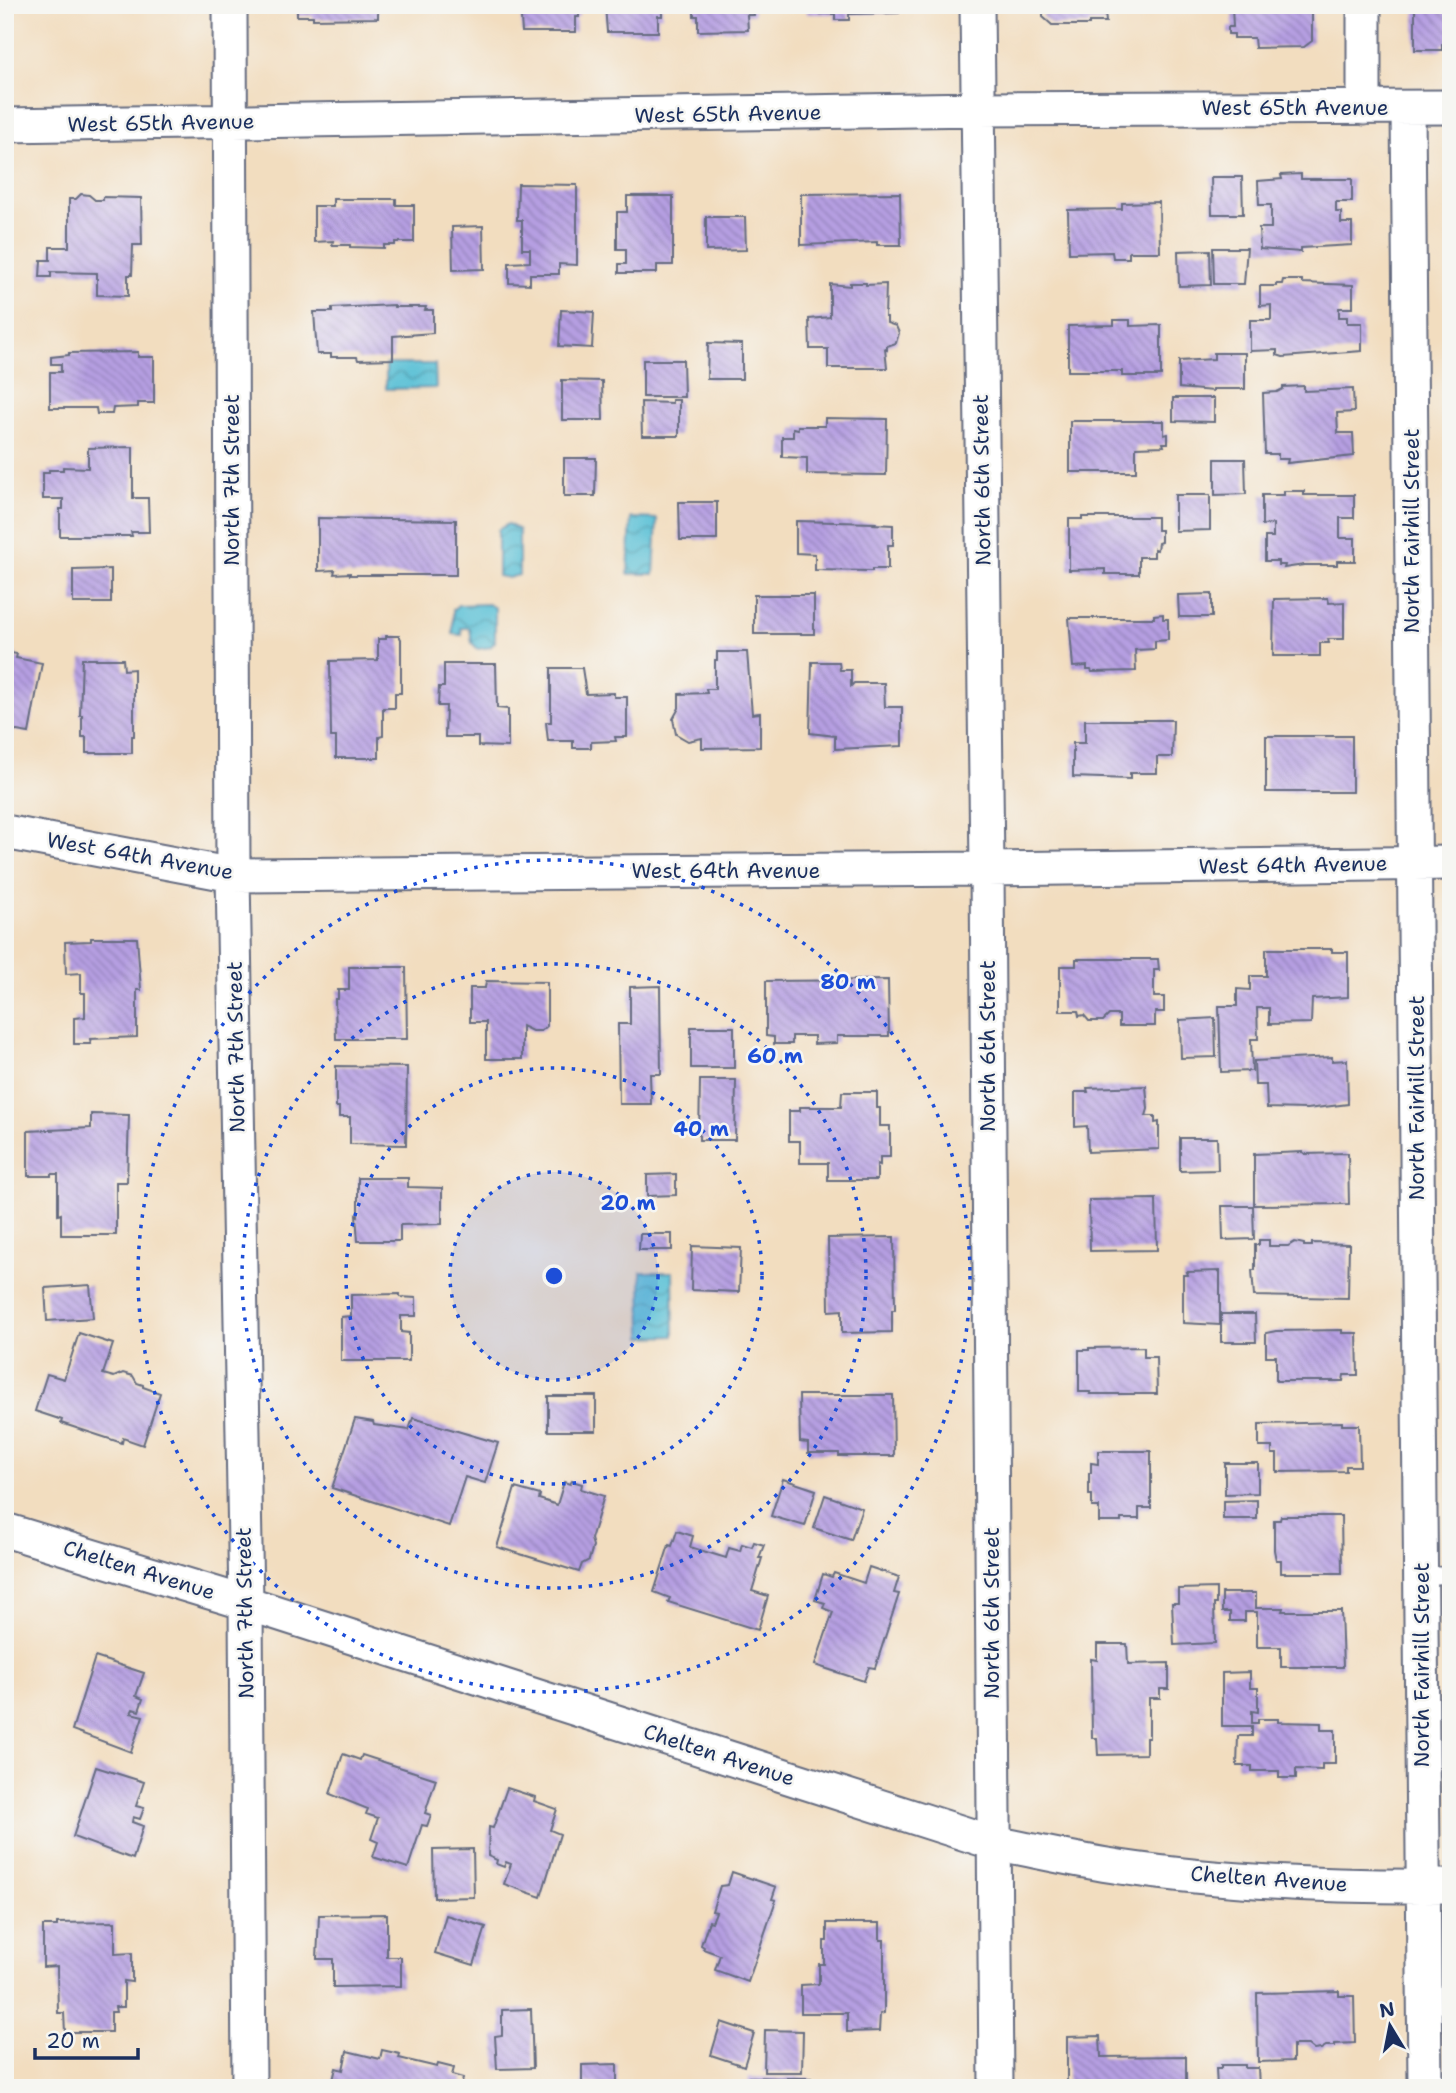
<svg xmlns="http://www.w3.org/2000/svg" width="1456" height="2093" font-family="'Shantell Sans',sans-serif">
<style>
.water{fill:url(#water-waves);stroke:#39779a;stroke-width:2}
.building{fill:url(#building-back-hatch)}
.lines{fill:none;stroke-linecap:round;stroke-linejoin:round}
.lane-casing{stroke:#666c80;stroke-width:19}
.street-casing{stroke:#666c80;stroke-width:37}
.lane{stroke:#fff;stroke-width:16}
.street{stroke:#fff;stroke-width:33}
.ring{fill:none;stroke:#1d4ed8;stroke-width:3.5;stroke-dasharray:3.5 7}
.labels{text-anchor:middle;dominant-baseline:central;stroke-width:5;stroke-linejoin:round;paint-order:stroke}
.street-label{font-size:21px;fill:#1b2f5e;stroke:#f6f6f2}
.centre{fill:#1d4ed8;stroke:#f6f6f2;stroke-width:3.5}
.ring-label{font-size:21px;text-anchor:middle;font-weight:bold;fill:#1d4ed8;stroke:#f6f6f2;stroke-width:5;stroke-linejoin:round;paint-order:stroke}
</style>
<defs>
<pattern id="water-waves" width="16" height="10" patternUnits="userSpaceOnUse" patternTransform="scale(1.75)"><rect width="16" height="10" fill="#57bfd5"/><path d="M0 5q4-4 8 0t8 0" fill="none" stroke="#479cb0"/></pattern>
<pattern id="building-back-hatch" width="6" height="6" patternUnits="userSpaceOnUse" patternTransform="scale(1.75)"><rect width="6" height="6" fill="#b69fe2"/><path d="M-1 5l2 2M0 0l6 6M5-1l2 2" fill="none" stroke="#9382ba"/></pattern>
</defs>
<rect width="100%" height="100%" fill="#f6f6f2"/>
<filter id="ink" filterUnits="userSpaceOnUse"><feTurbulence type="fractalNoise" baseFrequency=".0143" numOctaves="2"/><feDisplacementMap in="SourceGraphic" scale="14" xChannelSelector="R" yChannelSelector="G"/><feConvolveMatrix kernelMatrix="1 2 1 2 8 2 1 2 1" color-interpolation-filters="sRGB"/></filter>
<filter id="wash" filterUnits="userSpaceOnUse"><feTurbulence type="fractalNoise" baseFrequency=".00686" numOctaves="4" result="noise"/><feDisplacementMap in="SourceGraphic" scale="28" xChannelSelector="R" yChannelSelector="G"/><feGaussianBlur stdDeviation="1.57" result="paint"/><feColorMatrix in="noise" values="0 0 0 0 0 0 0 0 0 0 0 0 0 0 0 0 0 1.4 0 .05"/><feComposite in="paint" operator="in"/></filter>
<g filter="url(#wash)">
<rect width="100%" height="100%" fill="#f2ddbf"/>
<!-- water -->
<path class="water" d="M386,364H435L436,388L386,389Z
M631,518L657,519L654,574H628Z
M508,524L519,530V575L508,578L498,576V530Z
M488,604L495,608V642L490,647L478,649L472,643L470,628H461L462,635L453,634V610L458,605Z
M673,1272L674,1336L642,1337L641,1272Z"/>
<g id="blocks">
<!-- building -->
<path class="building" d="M297,5H378V18L313,19V16H297Z
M520,5H579V17H576V32H522Z
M605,5H662V16H658V32H607Z
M694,5H753L754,15H747L748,30L698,31V16H694Z
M806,5H899V13L849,14V20H835V14H807Z
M1043,5H1127V12H1105L1106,22H1089V25H1052L1043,17Z
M1255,5H1312V41L1304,47L1255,48L1254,38H1234V34H1228V27H1233L1232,6Z
M1415,5L1451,7V44H1442V50H1415Z
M1301,174V179H1352V202H1336V212H1341V223H1352V245L1301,248V252L1260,249L1259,228H1271V205H1259L1258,181L1282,179L1281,175Z
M1211,177H1242L1243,214H1212Z
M518,184L577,185V265L559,264V274H530V284L509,283V263L530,262V249H522V220H517Z
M900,193L901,245H877V242L801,245V194Z
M81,194L89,195L95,200H103V197L141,198L142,245H133L132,275H128V296L97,295V273L51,272V277H40L41,260H50V247H69V199H76Z
M627,196H673V265H657V273H619V264H626V249H617V212H627Z
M333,199H396V205H414V242H395V245H384V248L350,247V245H332L333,241L314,242V206H333Z
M1159,202L1160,252H1129V258H1113L1112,252L1069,253L1068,210L1122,209V203Z
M706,217H745L746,250L706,251Z
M483,226L484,269L453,270L452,227Z
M1213,248H1247L1244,284H1214Z
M1210,250L1211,285L1179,286L1178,251Z
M1283,280H1302V283L1353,285V308H1339V317H1347V323H1362V351L1283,357L1277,355V350L1250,351V320H1271V305L1260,306V286H1276V284H1282Z
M850,283H866V285L886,284L885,317H887V323L896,326L899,333L896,343L887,346V350L885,349L887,368H828V349H810L809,319L830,317V284L850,286Z
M394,305V307H426L425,310H433V333L393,336V359L358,360L357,357H331V354H317L314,312H332V308Z
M561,310L594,312L592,348L559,346Z
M1114,320H1130V326L1161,325V376H1122V371H1068V326L1114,325Z
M708,343L742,344V379H707Z
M138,352V357H154V403H138V407L113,408L112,414H97L96,408H50V372H61V364H51V357L69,355V353Z
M1214,353H1245V389H1213V391L1179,388V361L1214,359Z
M643,360H683L684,397H643Z
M562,380L602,381L603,420H562Z
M1304,386V391L1353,389L1354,412L1337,413L1338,433H1353L1354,456L1287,463L1288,459H1278V454H1265L1263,393L1277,392L1283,389V387Z
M1173,398H1214V422L1173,421Z
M672,400H679V436H642L641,402L672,403Z
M825,418L887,419L886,475L807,474V458L782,457V437H793V428L798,429V426H825Z
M1070,421H1164V435L1168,434V443H1163L1164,446L1136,447V472H1070Z
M133,447V498H148L149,532H131L132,536H60V509H63V499H43V473H49V470H63V467L88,468V448Z
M564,458H596L595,496H564Z
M1215,459H1245L1246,494L1215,495Z
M1284,491H1304V495H1354V518H1340V538H1355V561H1337V565H1304L1284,568L1285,565H1278V561H1265V537H1273V524L1262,525V495H1284Z
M1175,495H1210V530L1175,531Z
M679,502H717V540H680Z
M1082,517H1157V530H1161V542L1158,543L1157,550L1154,549V557H1139V574H1105V569L1069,570V519H1082Z
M318,518L456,520V575H350V573L334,574L335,570L318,571Z
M796,521L875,523L874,524L893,525V545H888V569H872V571L815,570V554L796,553Z
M111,569V603H73V570Z
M1212,594V617H1179L1178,595Z
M754,595H814V634H754Z
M1328,598L1329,603L1344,602V639H1328L1329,643H1320V656H1273L1274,599Z
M1163,614V619H1168V640L1155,641V649L1135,650L1136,671L1092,672L1091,670H1087V666L1073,667L1069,618H1154V615Z
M386,636H399L401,639V693H395V708H383V736L379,737V758H336V737H331L330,661L378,660V639H386Z
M5,652L17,654L16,658L42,663L29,733L5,729Z
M717,652H747L752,714L760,713V747L702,748V738L688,741L676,734L673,719L679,708V694L707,693L706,689H715V660H717Z
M82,659H123L124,670L134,669V736H132V753H86V737H82V715H80Z
M812,662H839L840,670H851V686L854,683H884L885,707H902V746L835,749V736L810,733Z
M444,664H496L497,708L508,709V747L478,746V737H445L446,706H438L439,687H444Z
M551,668H582L586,694L614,693V697H627V737H615L616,741L591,742V748H573V741H548L546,722H551Z
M1085,720H1173L1172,757H1157V773H1130V779L1073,777V743H1085Z
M1266,736H1352V792H1266Z
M91,938H137L141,990H137V1037L90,1039L91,1044H74V1018L85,1017V993H81V973L66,974L65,942L91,941Z
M1266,949H1332V952H1348V997L1312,999L1311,1023L1269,1024V1008H1257L1258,1039H1251L1252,1071L1221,1072L1219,1006H1237V989L1250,990V976H1266Z
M1076,959H1158L1159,970H1154V997H1164V1012H1155V1026H1119V1015H1109L1103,1021H1089L1084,1015L1079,1016L1078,1011H1060V966H1076Z
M349,967H406L407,1039H336L335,999H338V990H349Z
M888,980L889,1036H837V1043L814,1044V1036H792V1044H774V1037L766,1036V981Z
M486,981L547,982V1026L541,1031H532L522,1026V1059H486V1022H470V988H485Z
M660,986L661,1074H650L651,1104H619L618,1024H630V987Z
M1215,1018L1216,1057L1181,1058L1180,1020Z
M691,1027H734V1068H691Z
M1332,1057V1061L1347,1060L1348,1104L1307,1109L1267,1108L1266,1085H1255L1254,1061Z
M336,1066L407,1067L406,1145L350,1144V1117H339V1107H336Z
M700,1080H736L735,1140H699Z
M1146,1086L1148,1109L1146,1116H1155V1123L1159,1122V1149L1088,1152L1087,1126L1075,1127V1092H1088L1087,1088Z
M842,1092H877V1108H880V1126H890V1157H880V1165L877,1164V1180H828V1163H800V1141H789V1111H800V1107H841Z
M91,1114L129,1115L127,1182H116V1235H61V1214L58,1215V1174H51V1176H28V1131L91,1128Z
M1180,1138H1217L1218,1170L1180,1171Z
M1303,1152L1305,1154L1348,1153L1349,1204L1254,1205V1154Z
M676,1174V1195L647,1196V1175Z
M358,1178H408V1187L442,1188V1224L400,1225V1241H358L356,1215L358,1216Z
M1156,1199L1157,1250L1090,1251L1089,1200Z
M1222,1206H1253L1254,1239L1223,1240Z
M640,1234H672V1250H639Z
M894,1237L895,1310H892V1332L842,1333V1310L829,1311L828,1238Z
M1259,1240H1269V1246H1288L1295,1242L1304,1244V1246H1312V1243L1349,1244L1348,1298L1254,1296L1252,1270H1255V1245H1259Z
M692,1246L741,1248L739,1292L691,1290Z
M1220,1271V1325L1183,1323V1275H1188L1187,1272Z
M90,1285L93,1318L47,1321L45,1288Z
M400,1294V1297L416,1298V1316H401V1332L409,1333V1361H341V1317L351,1316V1295Z
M1221,1314H1255L1256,1342H1221Z
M1342,1330V1333H1357L1358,1375H1344L1343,1381H1276V1356H1266V1333L1276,1331Z
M79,1333L113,1344L103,1374L114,1377L123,1373L133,1376L137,1383L143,1385V1387L160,1393L143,1445L123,1438L122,1443L61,1423L62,1420L35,1411L47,1374L64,1379Z
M1144,1347V1357H1156L1157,1394H1090L1091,1392H1079V1350H1089V1348Z
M799,1395H893L894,1456H839V1453H808V1443L800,1442Z
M548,1396H596V1431H548Z
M413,1418L498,1443L485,1483L465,1477L449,1526L332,1488L355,1419L373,1422L374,1425L409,1430Z
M1342,1422V1425H1359L1360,1466H1346V1471L1277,1472V1454H1272V1447H1259V1424Z
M1098,1451H1151V1508H1139V1519H1121V1522H1099V1507H1092V1495H1089V1473H1091V1463L1098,1464Z
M1225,1463H1258V1493L1225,1494Z
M783,1479L816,1490L805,1526L771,1516Z
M572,1481L582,1484L581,1489L604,1496L591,1539L593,1546L589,1560L582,1564L579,1572L497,1547L515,1488L540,1495L539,1499L557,1505L564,1482L570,1484Z
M825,1495L862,1508L851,1540L814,1528Z
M1257,1500V1519H1223V1501Z
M1281,1516H1341L1342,1573H1281V1560H1276L1274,1550V1520H1280Z
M677,1531L693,1536L690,1547L726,1558L729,1548L740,1551L742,1544L752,1547L754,1542L764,1545L759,1558H762L752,1591L768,1596L758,1630L668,1602L670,1598L654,1592L669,1545L672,1546Z
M869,1567L899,1577L894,1593L899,1594L875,1668L869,1667L864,1681L815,1665L833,1612L823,1608L825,1603L815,1600L823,1574L832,1577L834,1573L864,1583Z
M1216,1588V1604H1214L1215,1643L1174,1645L1172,1603H1178V1589Z
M1222,1593H1256V1608H1283L1282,1611H1341L1343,1667H1281V1647H1257V1612H1245V1621H1230V1612H1222Z
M1097,1644H1127L1128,1664L1169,1663V1689H1160V1698H1149V1738H1146V1754L1098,1755L1097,1738H1092L1091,1659L1097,1660Z
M95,1657L144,1673L136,1696L143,1699L139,1711L133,1709L131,1713L143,1716L131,1752L72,1730Z
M1250,1672V1688H1258V1712L1252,1711V1723H1258V1719H1278V1722L1321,1723V1730H1335V1764H1322V1770L1296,1769V1778H1279V1771H1252V1766H1237L1238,1736H1252V1726H1222V1673Z
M343,1754L360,1760L362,1755L436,1779L425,1813L431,1815L427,1826L422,1825L408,1868L373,1857L378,1842L371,1839L378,1818L366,1814L368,1809L330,1794Z
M96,1767L144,1782L136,1806L144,1808L140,1819L133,1817L132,1822L143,1826L133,1859L73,1837Z
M507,1788L535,1797L534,1801L557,1809L550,1830L560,1834L541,1897L504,1884L511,1864L506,1862L504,1867L496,1864L497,1860L488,1856L489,1827L493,1828Z
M473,1849L474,1897L434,1898L433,1850Z
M732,1872L776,1887L772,1899L776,1900L748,1982L715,1970L720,1955L703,1949L704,1947L701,1945L709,1921L712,1922L716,1912L712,1911L720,1886L728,1885Z
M387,1914V1957H401V1986L333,1987V1959H317L319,1915Z
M446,1915L486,1927L474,1965L435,1953Z
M115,1922V1954L132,1953V1982L124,1981V2007H115L116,2012H111V2032H65L64,2013H58L57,1966L43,1967V1926H57V1923Z
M827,1923H880V1940H884V2013L880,2014L879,2031L847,2032V2013H801V1985L819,1984V1964H824V1941H827Z
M1339,1991V1996H1354L1355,2043L1335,2044V2046H1326L1321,2049L1314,2050L1308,2045H1293V2061L1258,2062L1257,1993Z
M531,2009L533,2068L497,2069L495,2036L502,2035V2010Z
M721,2022L754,2033L744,2066L711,2055Z
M765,2030L803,2031L802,2072H764Z
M1100,2036L1101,2057L1186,2056V2088H1067V2037Z
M382,2050L400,2054L399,2058L437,2067L438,2064L454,2068L452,2075L463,2078L461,2088H331L336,2068L343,2070L347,2051L380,2059Z
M617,2064V2088H597V2083L582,2084V2065Z
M1221,2065H1245V2068H1258L1259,2088H1217L1216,2068H1221Z
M749,2077L778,2078V2088H748Z
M779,2078H811V2088H779Z"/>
</g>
</g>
<g filter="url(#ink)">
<use href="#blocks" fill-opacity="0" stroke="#666c80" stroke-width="2"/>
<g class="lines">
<!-- lane casing -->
<g class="lane-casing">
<path id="lane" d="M1421,1576L1451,1575"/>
</g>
<!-- street casing -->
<g class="street-casing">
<path id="street" d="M230,5L233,875L246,1603L249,2088
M977,5L987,869L996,2088
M1364,108V5
M1408,108L1425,2088
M5,125L977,109L1451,107
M5,832L233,875L987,869L1451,863
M5,1530L246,1603L994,1843C1036,1851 1078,1861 1120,1867C1228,1883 1341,1887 1451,1886"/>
</g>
<!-- lane -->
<use href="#lane" class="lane"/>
<!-- street -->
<use href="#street" class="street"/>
</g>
</g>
<!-- distance rings -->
<circle cx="554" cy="1276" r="104" fill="#1d4ed8" fill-opacity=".12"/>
<g class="ring">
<circle cx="554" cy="1276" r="104"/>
<circle cx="554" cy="1276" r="208"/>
<circle cx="554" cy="1276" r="312"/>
<circle cx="554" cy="1276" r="416"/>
</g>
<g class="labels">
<!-- street labels -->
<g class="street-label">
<text x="1295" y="108">West 65th Avenue</text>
<text transform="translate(728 114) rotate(-1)">West 65th Avenue</text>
<text transform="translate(161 123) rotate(-1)">West 65th Avenue</text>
<text transform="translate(232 480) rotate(-90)">North 7th Street</text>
<text transform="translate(982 480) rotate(-91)">North 6th Street</text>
<text transform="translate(1412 531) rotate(-90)">North Fairhill Street</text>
<text transform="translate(140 856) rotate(10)">West 64th Avenue</text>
<text transform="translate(1293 865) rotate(-1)">West 64th Avenue</text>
<text x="726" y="871">West 64th Avenue</text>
<text transform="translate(988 1046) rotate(-90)">North 6th Street</text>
<text transform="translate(236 1047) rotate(-91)">North 7th Street</text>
<text transform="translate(1417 1098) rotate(-90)">North Fairhill Street</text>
<text transform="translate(139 1570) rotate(17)">Chelten Avenue</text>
<text transform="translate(245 1613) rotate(-91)">North 7th Street</text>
<text transform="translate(992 1613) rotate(-90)">North 6th Street</text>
<text transform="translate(1422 1665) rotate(-90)">North Fairhill Street</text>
<text transform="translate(719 1755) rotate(18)">Chelten Avenue</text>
<text transform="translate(1269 1879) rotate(4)">Chelten Avenue</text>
</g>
</g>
<circle cx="554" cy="1276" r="10" class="centre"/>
<g class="ring-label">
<text x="848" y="989">80 m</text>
<text x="775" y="1063">60 m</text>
<text x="701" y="1136">40 m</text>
<text x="628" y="1210">20 m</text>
</g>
<!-- margin -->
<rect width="1456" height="2093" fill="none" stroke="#f6f6f2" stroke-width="28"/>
<!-- north arrow -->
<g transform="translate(1390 2026) rotate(350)" stroke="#f6f6f2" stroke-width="5" paint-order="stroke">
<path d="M0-5L12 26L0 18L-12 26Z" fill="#1b2f5e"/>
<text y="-10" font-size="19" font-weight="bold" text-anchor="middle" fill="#1b2f5e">N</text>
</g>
<!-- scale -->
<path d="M35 2048v10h103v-10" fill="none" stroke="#1b2f5e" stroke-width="3.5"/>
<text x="46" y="2048" font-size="21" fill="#1b2f5e" stroke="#f6f6f2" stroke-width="5" paint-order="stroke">20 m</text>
</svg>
